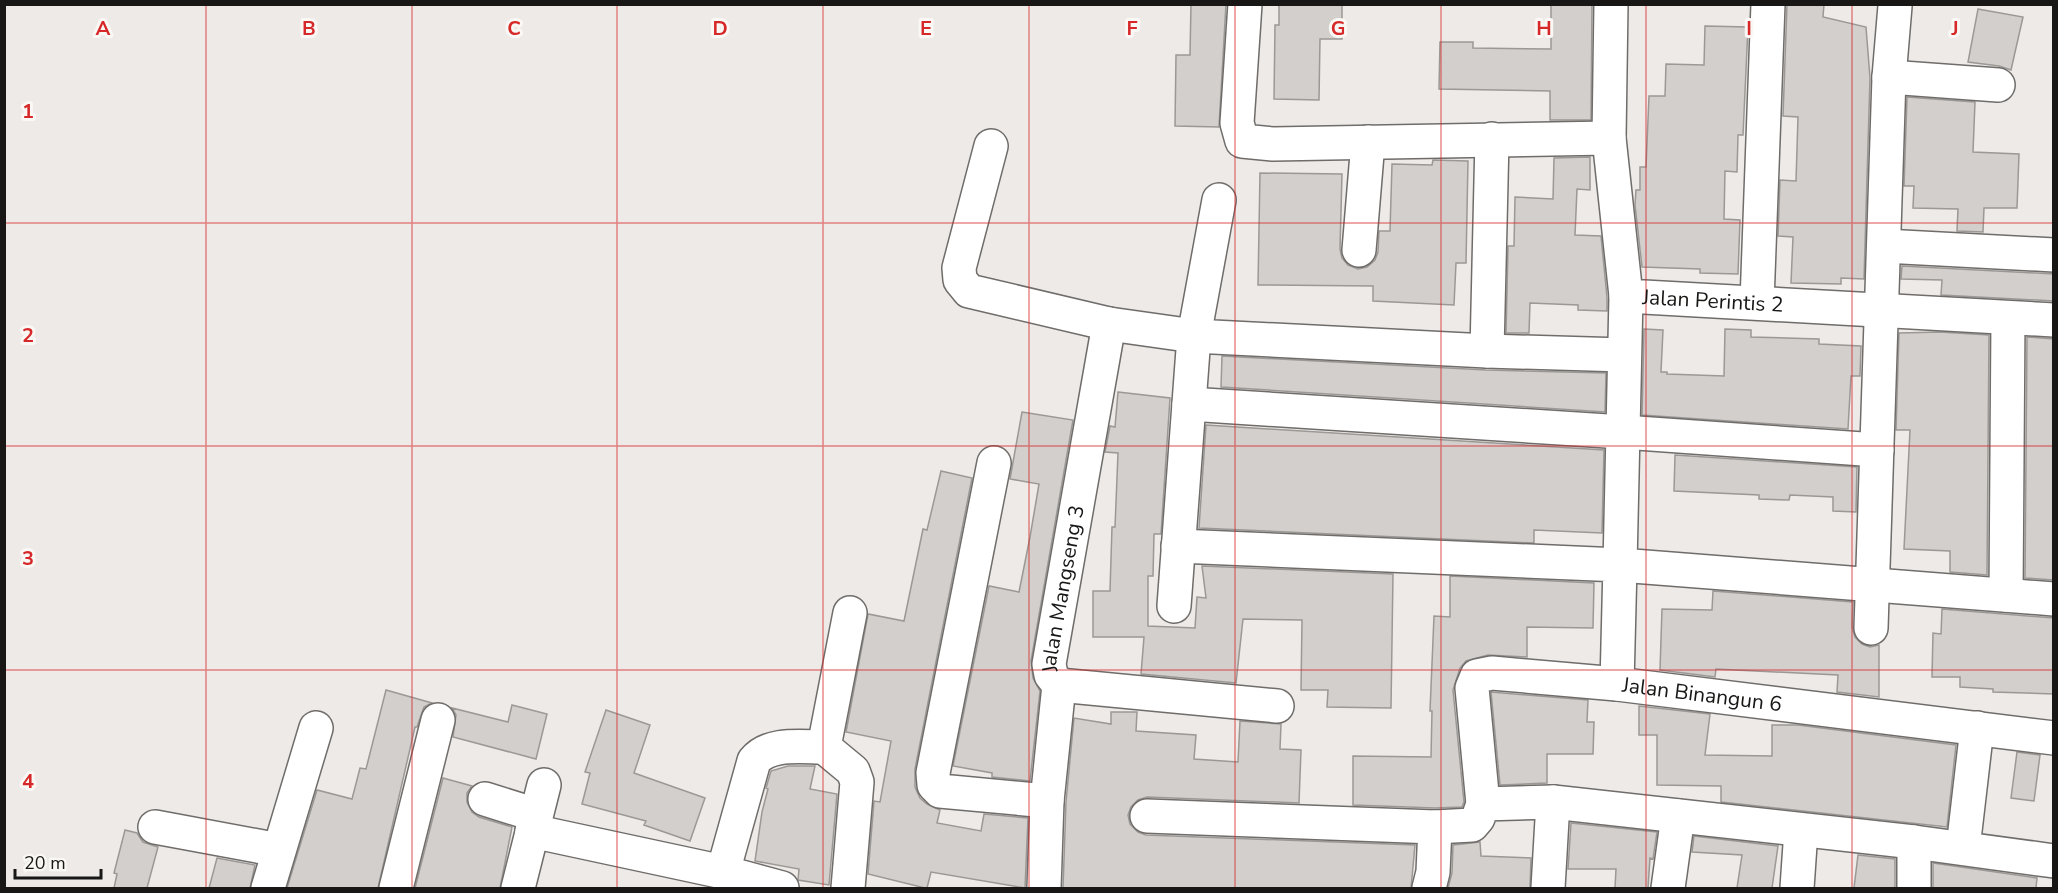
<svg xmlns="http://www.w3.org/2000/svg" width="2058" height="893" font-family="'Nunito Sans',sans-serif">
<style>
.building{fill:#d2cfcc;stroke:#9b9895;stroke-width:1.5}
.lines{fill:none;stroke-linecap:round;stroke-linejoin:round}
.minor-casing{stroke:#6f6c6a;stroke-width:36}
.minor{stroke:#fff;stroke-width:33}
.grid{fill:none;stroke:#d62828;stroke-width:1.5;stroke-opacity:0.55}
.labels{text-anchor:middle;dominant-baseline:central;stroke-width:6;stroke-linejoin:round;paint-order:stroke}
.street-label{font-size:21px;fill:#181716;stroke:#faf8f5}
.grid-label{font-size:20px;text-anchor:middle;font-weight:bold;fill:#d62828;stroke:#faf8f5;stroke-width:6;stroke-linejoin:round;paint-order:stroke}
</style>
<rect width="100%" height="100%" fill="#edeae7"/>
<!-- building -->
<path class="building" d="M1191,4H1226L1219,127L1175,126L1176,55H1190Z
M1279,4H1342V39H1320L1319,100L1274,99L1275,25H1279Z
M1551,4H1592L1591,120H1550V91L1439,89L1440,42H1473V48L1551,49Z
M1787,4H1824L1823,17L1866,27L1870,78L1864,279L1841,278V284L1791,283L1793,237L1778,236L1780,180L1796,181L1798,117L1783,116Z
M1978,9L2023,17L2011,70L1999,66L1968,62Z
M1705,26L1748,27L1743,135H1738L1737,172L1725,171L1724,219L1740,220L1738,274L1700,273V269L1642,267L1635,205L1636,190H1640V167H1646L1649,96H1665L1666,64L1704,65Z
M1907,97L1975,102L1973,152L2019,154L2017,208H1984L1983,232L1957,231L1958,209L1913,208L1914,186H1904Z
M1590,157V190L1577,189L1575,235L1601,236L1607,297V311L1578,310V305L1530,303L1529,333H1506L1508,246H1514L1515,197L1553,199L1554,158Z
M1433,160L1468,161L1466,263H1456L1454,305L1373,301V286L1258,285L1260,173L1342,174L1340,249L1342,258L1348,265L1358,269L1367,267L1375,260L1378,252L1379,231H1390L1392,164L1432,165Z
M1902,266L2054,274V301L1941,295L1942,280L1901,279Z
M1644,329L1663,330L1661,372H1667V374L1724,376L1725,329L1751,330V337L1819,339V344L1861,346L1860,376H1851L1848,429L1642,415Z
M1940,332L1989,335L1987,575L1950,572V551L1904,549L1910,430H1896L1899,333Z
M2027,337L2054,339V580L2025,578Z
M1222,356L1486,370L1606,373L1605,412L1221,387Z
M1118,392L1170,398L1161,534H1154L1153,576H1148V626L1195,628L1197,597L1206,598L1202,566L1393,574L1391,708L1327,707L1328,690H1301L1302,620L1243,619L1236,683L1141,674L1144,637H1093V591H1110L1112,527H1115L1118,453L1105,452L1110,426L1115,427Z
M1022,412L1073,420L1031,661L1033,678L1040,691L1030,781L992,777V773L953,766L989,586L1019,592L1030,537L1039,484L1010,479Z
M1206,425L1604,450L1602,533L1534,530V543L1199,528Z
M1675,455L1857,467L1856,512L1833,511V497L1790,495L1789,500L1759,499V495L1674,491Z
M941,471L972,478L915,769V787L920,798L927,804L940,810L937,823L981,831L984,814L1028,818L1025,888L931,872L927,888H925L868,874L874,801L880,802L891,741L846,732L868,614L904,621L923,529L927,530Z
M1450,576L1594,583L1593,628L1527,627V657L1488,655L1466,661L1460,668L1453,690L1464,802L1462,807L1435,808L1353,805V756L1431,757L1432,711H1430L1434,616L1450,617Z
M1713,591L1853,602L1852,627L1855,637L1862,644L1870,647L1879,645V697L1837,692L1838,675L1716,669L1715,677L1660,670L1662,609L1712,610Z
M1942,609L2054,618V694L1993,692V689L1960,687V677H1932L1933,633L1941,634Z
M386,690L432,703L424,707L417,727H415L378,888H287L317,790L352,799L360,768L366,769Z
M1491,692L1588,700L1587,722H1594L1593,754H1547V783L1500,785Z
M512,705L547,714L536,759L453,737L456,715L452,708L508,722Z
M1639,706L1710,714L1705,755L1772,756V725H1798L1956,745L1947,827L1721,802V786L1657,785V735H1639Z
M606,710L650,725L634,773L705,798L690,841L644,825L646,821L582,804L590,773L585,772Z
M1111,712H1137L1136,731L1196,735L1194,759L1238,762L1240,721L1281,724L1280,749L1301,750L1299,803L1147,797L1138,800L1131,807L1128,815L1130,824L1138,832L1146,835L1415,845L1411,888H1063L1066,802L1074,718L1111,724Z
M2017,752L2040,755L2034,801L2011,798Z
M788,766H815L810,789L837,794L829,885L798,880L799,869L755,861L762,812L768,789L766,788L771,771Z
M443,778L472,786L467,793V802L472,812L479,817L512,827L500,888H415Z
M1571,823L1657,832L1653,859L1650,858L1648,888H1615L1616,869H1568Z
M125,830L137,833L143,842L158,847L147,888H114L117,874L114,873Z
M1694,836L1778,846L1772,888H1737L1742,855L1692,852Z
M1480,842L1481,856L1531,858L1530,888H1448L1452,873L1453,845Z
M1858,855L1895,859V888H1854Z
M217,858L255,865L250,888H209Z
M1933,863L2037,878L2036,888H1933Z"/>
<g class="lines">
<!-- minor casing -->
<g class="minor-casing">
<g id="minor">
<path d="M1245,4L1237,123L1242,141L1273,144L1609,138"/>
<path id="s1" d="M1611,4L1609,138L1626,296L2054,320"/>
<path d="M1889,77L1998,85"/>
<path d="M991,146L959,268L960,280L969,291L1109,324L1194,336L1174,606"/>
<path d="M1219,200L1194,336L1487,351L1624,355"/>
<path d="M1884,246L2054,255"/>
<path d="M1359,250L1368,142"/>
<path d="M1626,296L1620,565L2054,599"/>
<path d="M1757,302L1768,4"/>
<path d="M1487,351L1492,139"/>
<path d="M1189,404L1623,432L1877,450"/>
<path d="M994,463L933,773L934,785L940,791L1047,801"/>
<path d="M1178,546L1620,565L1617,684"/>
<path d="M2006,595L2008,318"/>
<path d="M1871,628L1889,77L1895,6"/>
<path d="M1059,685L1277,706"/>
<path d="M485,799L536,815"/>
<path id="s2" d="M1483,804L1472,688L1477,676L1492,673L1617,684L2054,738"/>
<path d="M1147,816L1435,827L1472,825L1478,818L1483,804L1553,802L1914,842L2054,861"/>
<path d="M155,827L279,850"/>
<path d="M532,831L723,872L782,888"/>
<path d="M1963,848L1977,728"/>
<path d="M723,872L754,761C769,742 801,747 824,747"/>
<path d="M268,888L316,728"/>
<path d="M396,888L438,720"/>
<path d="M518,888L544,785"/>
<path d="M848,888L857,782L853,771L824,747L850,613"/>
<path id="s3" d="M1044,888L1047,801L1059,685L1051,675L1049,664L1109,324"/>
<path d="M1429,888L1433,872L1435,827"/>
<path d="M1548,888L1553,802"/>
<path d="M1668,888L1678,816"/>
<path d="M1797,888L1801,830"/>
<path d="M1914,888V842"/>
</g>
</g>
<!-- minor -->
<use href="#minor" class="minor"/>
</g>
<!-- grid -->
<path class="grid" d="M206,4V888M412,4V888M617,4V888M823,4V888M1029,4V888M1235,4V888M1441,4V888M1646,4V888M1852,4V888M4,223H2054M4,446H2054M4,670H2054"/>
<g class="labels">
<!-- street labels -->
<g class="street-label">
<text stroke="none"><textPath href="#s1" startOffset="380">Jalan Perintis 2</textPath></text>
<text stroke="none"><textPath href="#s3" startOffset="304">Jalan Mangseng 3</textPath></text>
<text stroke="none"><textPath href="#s2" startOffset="356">Jalan Binangun 6</textPath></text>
</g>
</g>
<g class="grid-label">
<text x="103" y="35">A</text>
<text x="309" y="35">B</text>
<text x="514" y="35">C</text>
<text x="720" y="35">D</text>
<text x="926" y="35">E</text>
<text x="1132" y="35">F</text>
<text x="1338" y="35">G</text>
<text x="1544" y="35">H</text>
<text x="1749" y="35">I</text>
<text x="1955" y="35">J</text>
<text x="28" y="118">1</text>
<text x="28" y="342">2</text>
<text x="28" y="565">3</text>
<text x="28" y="788">4</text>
</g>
<!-- border -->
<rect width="2058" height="893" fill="none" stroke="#181716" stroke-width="12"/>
<!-- scale -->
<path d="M15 869v9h86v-9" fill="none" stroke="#181716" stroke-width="3"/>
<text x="24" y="869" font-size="18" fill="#181716" stroke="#faf8f5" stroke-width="4.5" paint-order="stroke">20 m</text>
</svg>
